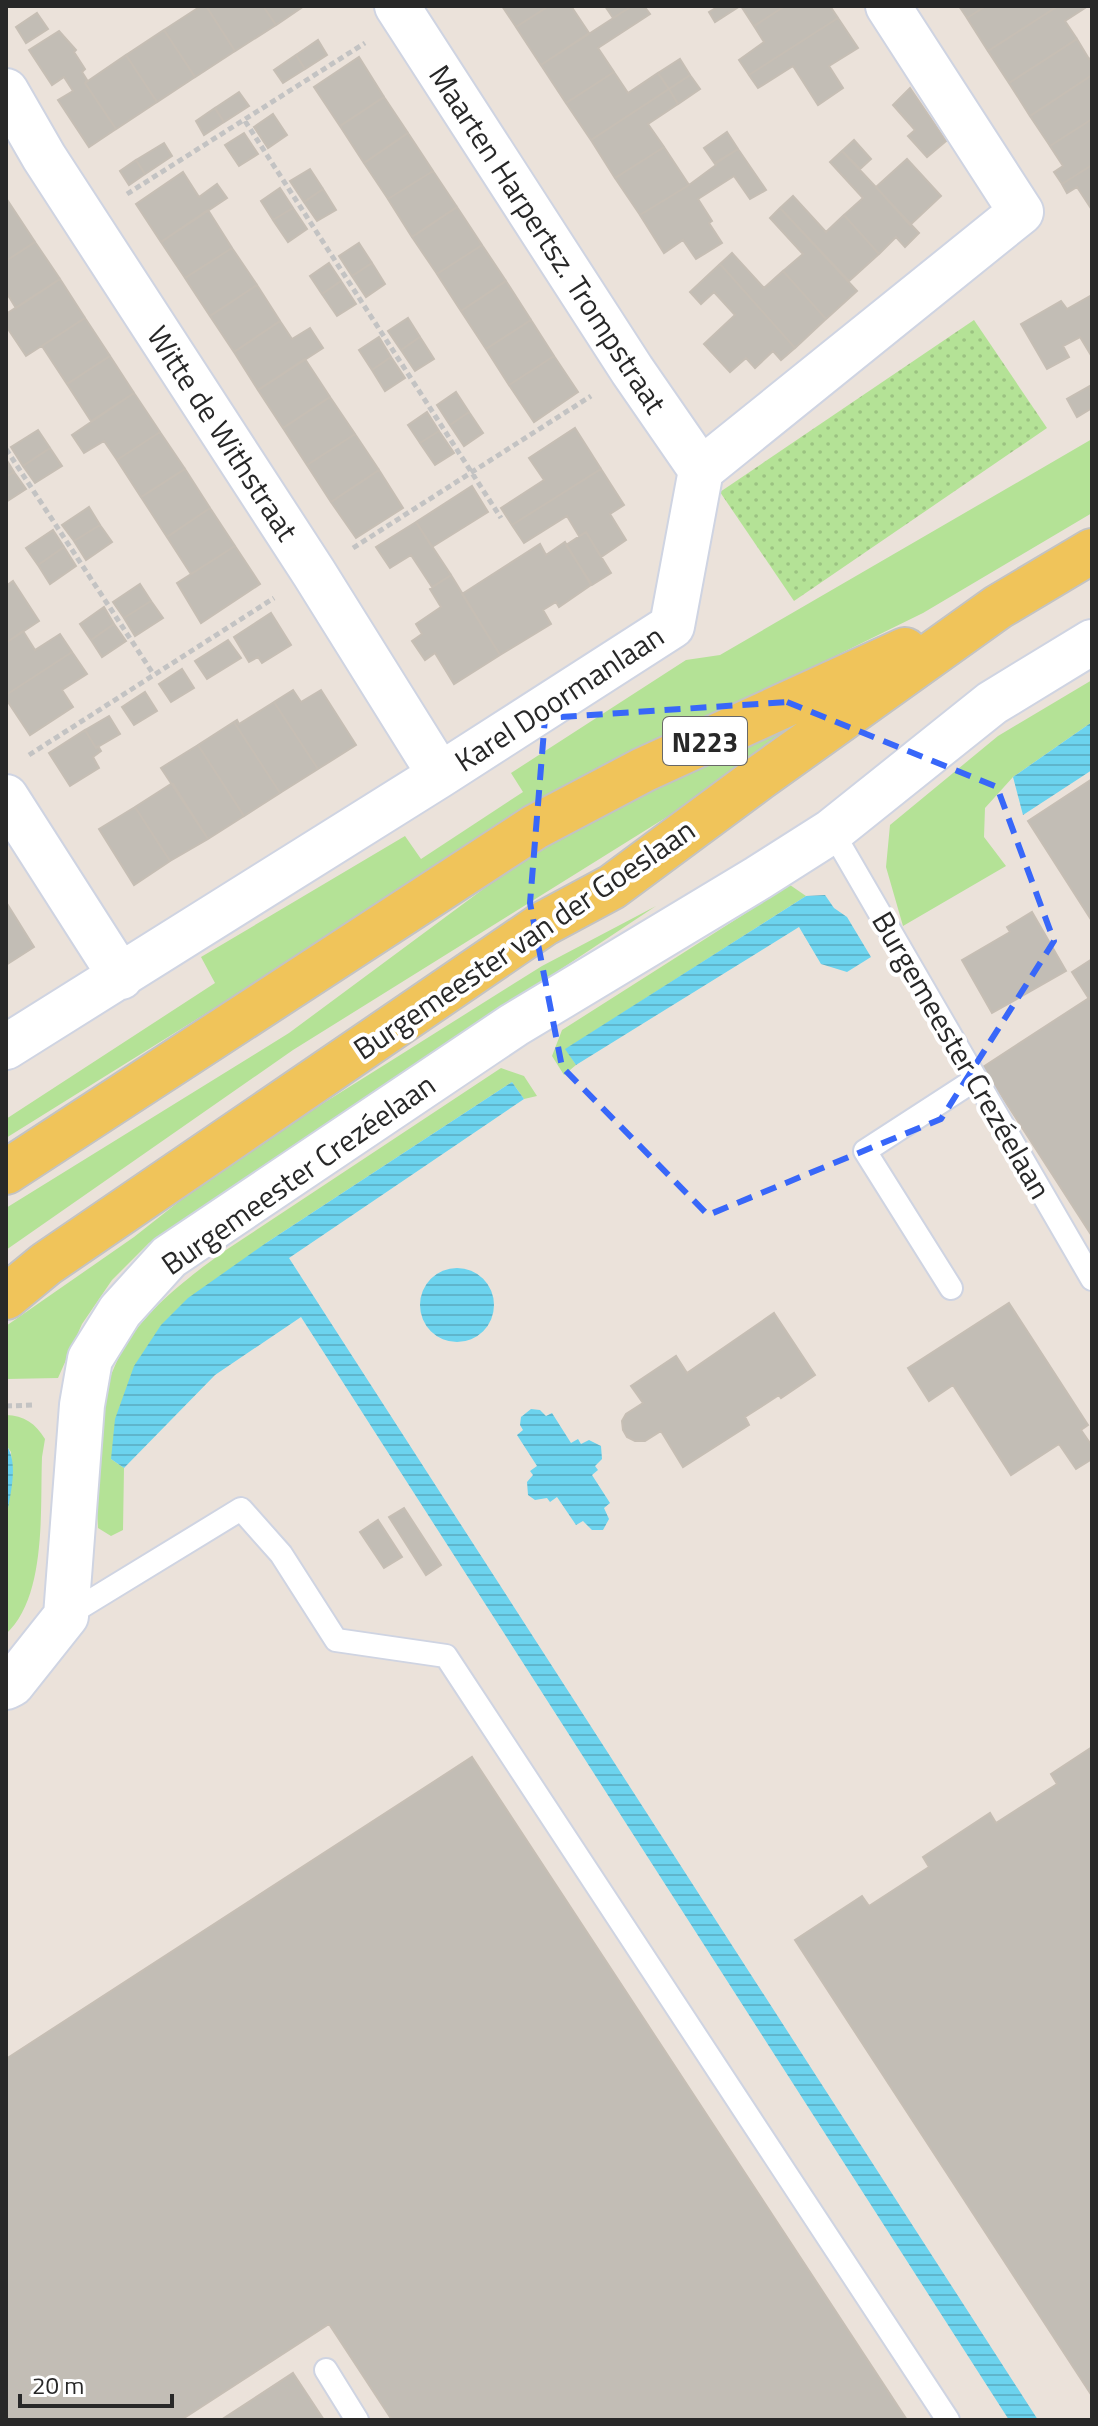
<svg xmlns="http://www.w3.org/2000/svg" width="1098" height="2426" font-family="'Titillium Web',sans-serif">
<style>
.grass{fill:#b4e296}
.park{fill:url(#park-dots)}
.water{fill:url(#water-rules)}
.building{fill:#c2bdb5;stroke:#c6beb4;stroke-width:2}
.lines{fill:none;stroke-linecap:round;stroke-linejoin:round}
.service-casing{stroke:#cfd4e2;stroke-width:26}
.minor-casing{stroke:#cfd4e2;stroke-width:48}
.primary-casing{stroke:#c3c3c3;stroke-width:48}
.path{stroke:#c3c3c3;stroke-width:5;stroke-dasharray:6 4;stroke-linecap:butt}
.service{stroke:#fff;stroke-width:22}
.minor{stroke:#fff;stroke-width:44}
.primary{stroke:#f0c45a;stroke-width:44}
.marked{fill:none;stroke:#3867f9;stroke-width:6;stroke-dasharray:16 10;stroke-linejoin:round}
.labels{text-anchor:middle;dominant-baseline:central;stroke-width:8;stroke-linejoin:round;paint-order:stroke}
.shield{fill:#fff;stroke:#686868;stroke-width:2}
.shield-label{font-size:28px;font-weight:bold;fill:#282828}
.street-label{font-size:30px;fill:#282828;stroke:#fff}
</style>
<defs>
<pattern id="park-dots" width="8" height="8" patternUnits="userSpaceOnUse" patternTransform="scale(2)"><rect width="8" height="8" fill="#b4e296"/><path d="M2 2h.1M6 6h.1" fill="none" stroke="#9bc281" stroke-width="1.8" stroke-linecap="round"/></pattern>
<pattern id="water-rules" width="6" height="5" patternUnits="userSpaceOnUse" patternTransform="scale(2)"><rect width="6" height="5" fill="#6cd3ee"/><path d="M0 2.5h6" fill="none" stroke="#5eb5cc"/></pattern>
</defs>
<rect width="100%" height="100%" fill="#ebe2da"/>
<!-- grass -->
<path class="grass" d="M1092,439V513L923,613L709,718L494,834L6,1138V1119L215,983L201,957L405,836L421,859L523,792L511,773L686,660L720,655Z
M1092,680V722L1013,777L985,808L984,837L1006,866L903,926L886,867L890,825L998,736Z
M807,704L816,724L293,1050L6,1250V1208L289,1033L548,841Z
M790,885L806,896L566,1049L576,1065L564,1075L552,1056L562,1030Z
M656,906L149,1243L112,1280L82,1324L58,1378L6,1379V1326L134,1237L228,1163L542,966Z
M501,1068L524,1076L537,1096L524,1099L512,1082L266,1243L111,1459L124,1468L123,1530L111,1536L98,1528C97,1500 92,1470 96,1442C107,1344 147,1308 223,1252Z
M6,1415C24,1415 36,1424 45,1439L42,1457C40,1508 47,1597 6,1634V1520L12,1470L11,1452L6,1445Z"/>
<!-- park -->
<path class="park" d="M974,320L1047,428L794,601L720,492Z"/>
<!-- water -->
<path class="water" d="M1092,722V770L1023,815L1013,777Z
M825,895L834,908L847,917L871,957L847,972L821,964L799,927L576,1065L565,1049L806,896Z
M512,1082L524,1099L289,1258L1038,2420H1009L301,1317L215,1375L124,1468L111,1459L115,1419L134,1366L161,1325L188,1298L266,1243Z
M420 1305a37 37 0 1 1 74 0a37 37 0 1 1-74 0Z
M531,1409L540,1410L546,1416L552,1413L571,1443L578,1439L581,1444L589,1440L601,1446L602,1459L595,1466L598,1470L592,1475L610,1503L604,1508L609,1519L603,1530H592L583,1521L576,1525L557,1497L550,1502L547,1498L535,1500L528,1495L527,1482L533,1475L530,1471L537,1466L517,1435L523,1430L520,1425L521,1417Z
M6,1445C20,1463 9,1499 6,1520Z"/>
<!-- building -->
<path class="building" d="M201,6H206L235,51L195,77L164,30Z
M206,6H263L276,25L235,51Z
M263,6H304L276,25Z
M502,6H549L516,27Z
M549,6H571L589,33L541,65L516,27Z
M605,6H632L613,18Z
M632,6H644L650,14L598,48L614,72L566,103L541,65Z
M719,6H740L715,22L709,12Z
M741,6H785L754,26Z
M785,6H830L838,18L749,75L739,60L764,42L754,26Z
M959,6H986L967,18Z
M986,6H1058L988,51L967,18Z
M1058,6H1088L1065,21L1077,39L1009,83L988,51Z
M37,13L48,29L26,43L16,27Z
M838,18L858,48L829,66L843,88L818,105L793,66L758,88L749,75Z
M164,30L195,77L157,102L126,55Z
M59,31L76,50L74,52L85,69L82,72L87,80L85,83L116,129L89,147L58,100L73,91L64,77L52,85L29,50Z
M1077,39L1089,59L1092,57V75L1030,116L1009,83Z
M318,40L327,55L305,69L296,55Z
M126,55L157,102L116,129L85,83Z
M296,55L305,69L283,83L274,70Z
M359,57L384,97L340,126L314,87Z
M680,59L690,75L669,89L658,73Z
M614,72L628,93L658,73L669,89L591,140L566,103Z
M690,75L700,89L678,104L669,89Z
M1092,75V119L1050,146L1030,116Z
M910,88L946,141L927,157L908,136L915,130L893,105Z
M669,89L678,104L648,124L664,147L615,178L591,140Z
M239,92L249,106L224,122L215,108Z
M384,97L408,133L364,163L340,126Z
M215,108L224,122L204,135L196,121Z
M273,114L287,135L268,148L254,127Z
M1092,119V165L1062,184L1054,172L1063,166L1050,146Z
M727,132L738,149L715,164L704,148Z
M244,133L258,154L239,166L225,145Z
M408,133L433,171L388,199L364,163Z
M854,140L871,159L860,169L842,151Z
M164,143L172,156L145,174L136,160Z
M664,147L689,185L640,215L615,178Z
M738,149L766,190L750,199L734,176L698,199L712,221L709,223L722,243L696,259L683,240L664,253L640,215L689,185L716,165L715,163Z
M842,151L919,233L905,247L896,237L879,254L844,215L863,198L830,162Z
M907,159L941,196L910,225L876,187Z
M136,160L145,174L129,185L120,171Z
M1092,165V210L1077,187L1067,193L1062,184Z
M310,169L323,189L304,202L290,181Z
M433,171L457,207L412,237L388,199Z
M183,172L199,197L217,184L227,198L161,242L136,204Z
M280,188L293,208L273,220L261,201Z
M323,189L336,210L317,221L304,202Z
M793,196L826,232L844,215L879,254L849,281L780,208Z
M8,201L35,242L6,261V203Z
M457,207L482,245L437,274L412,237Z
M293,208L307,229L288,242L273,220Z
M780,208L857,291L826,319L783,271L803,254L770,218Z
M208,210L232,248L185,278L161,242Z
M35,242L60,279L16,308L6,292V261Z
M359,243L372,263L352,276L339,256Z
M482,245L506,281L461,311L437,274Z
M232,248L257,285L210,316L185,278Z
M732,253L764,288L783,271L826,319L795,348L720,264Z
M329,263L341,281L322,294L310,276Z
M372,263L385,284L366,297L352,276Z
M720,264L795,348L781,360L773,351L755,368L746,358L730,372L704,344L735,315L714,292L701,304L690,292Z
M60,279L85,318L26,356L6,326V314Z
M341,281L356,304L337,316L322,294Z
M506,281L531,320L486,349L461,311Z
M257,285L280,321L234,352L210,316Z
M1092,295V357L1080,337L1063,346L1069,357L1047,369L1021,324L1061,301L1067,309Z
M85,318L110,356L67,384L42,346Z
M408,318L420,337L401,350L388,331Z
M531,320L554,356L509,385L486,349Z
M280,321L292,339L310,328L323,348L258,390L234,352Z
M379,337L391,357L372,370L359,350Z
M420,337L434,359L415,371L401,350Z
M110,356L134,393L91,421L67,384Z
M554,356L578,392L534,422L509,385Z
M391,357L405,378L385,391L372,370Z
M305,359L330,397L283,428L258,390Z
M1090,386L1092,408L1077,417L1067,399Z
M456,392L469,412L450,425L437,405Z
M134,393L160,432L117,460L104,441L84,453L72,435Z
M330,397L355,434L307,465L283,428Z
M427,412L439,431L420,443L408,425Z
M469,412L483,433L464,446L450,425Z
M575,428L601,469L512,525L501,508L544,480L529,458Z
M38,430L50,448L23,466L11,447Z
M439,431L454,453L435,465L420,443Z
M160,432L185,469L141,497L117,460Z
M355,434L379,470L331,502L307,465Z
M50,448L62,466L35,483L23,466Z
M6,459L14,472L6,477Z
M185,469L210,508L167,537L141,497Z
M601,469L624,505L610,514L626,540L601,557L586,532L579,536L567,516L524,543L512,525Z
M379,470L403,508L356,538L331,502Z
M14,472L26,489L6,502V477Z
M472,486L488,512L432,547L416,522Z
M89,507L100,525L74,541L62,525Z
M210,508L235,546L191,574L167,537Z
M416,522L451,575L432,587L411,555L390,568L376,547Z
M100,525L112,542L86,560L74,541Z
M53,530L64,547L38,565L26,548Z
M586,532L611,573L592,585L566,545Z
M565,542L591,585L559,607L556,602L543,610L551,624L500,655L462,594L540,544L546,555Z
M235,546L260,584L201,623L177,583Z
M64,547L76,566L50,584L38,565Z
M451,575L500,655L454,684L435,653L425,660L412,641L422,634L416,624L441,607L430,589Z
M13,581L39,621L6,643V586Z
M140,584L151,601L124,618L113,602Z
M151,601L163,618L135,636L124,618Z
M104,607L114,624L91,640L80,624Z
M271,613L291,645L262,663L258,657L249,662L234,637Z
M114,624L126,641L102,657L91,640Z
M23,631L35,650L60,634L72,652L6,695V643Z
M228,640L241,658L207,679L195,661Z
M72,652L87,674L62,690L73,707L30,735L6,699V695Z
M182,669L194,688L171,702L159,684Z
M293,690L301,702L321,690L356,745L318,769L274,702Z
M145,692L157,711L134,725L122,707Z
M274,702L318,769L280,793L234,722L237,720L239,724Z
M109,716L120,734L96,748L85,730Z
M234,722L280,793L244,816L198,745Z
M85,730L96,748L98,746L101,751L93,757L99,768L70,786L49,753Z
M198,745L244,816L208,839L161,768Z
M1092,779V921L1028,821Z
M171,784H173L208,839L170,861L135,807Z
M135,807L170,861L134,885L99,829Z
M6,902L34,947L6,965Z
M1032,912L1066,971L992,1013L962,960L1010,932L1007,927Z
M1092,959V996L1089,999L1072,972Z
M1092,996V1236L983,1067Z
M1009,1303L1088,1425L1081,1430L1092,1446V1459L1076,1469L1059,1444L1011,1475L953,1385L929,1401L908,1368Z
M774,1313L815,1375L781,1398L779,1395L745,1417L749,1425L683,1467L661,1431L645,1441H635L627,1437L623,1430L622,1421L626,1414L643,1403L631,1386L676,1356L687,1373Z
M404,1508L441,1565L426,1575L389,1517Z
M378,1520L402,1557L384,1568L360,1532Z
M1092,1747V2396L795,1940L862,1896L869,1906L929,1867L923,1857L990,1813L996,1823L1057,1784L1051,1774Z
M472,1757L907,2420H392L329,2324L181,2420H6V2059Z
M293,2373L324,2420H221Z"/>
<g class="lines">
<!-- service casing -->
<g class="service-casing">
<path id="service" d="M832,831L1092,1279
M951,1288L865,1151L976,1079
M66,1616L241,1509L281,1554L336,1640L446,1656L948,2420
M326,2370L357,2420"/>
</g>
<!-- minor casing -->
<g class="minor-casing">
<path id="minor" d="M397,6L632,370L701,470
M6,91L44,157L314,573L440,775
M6,797L121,977
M6,1047L440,775L672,626L701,470L1021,212L888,6
M6,1687L12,1684L66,1616L82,1405L90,1359L120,1311L169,1257L514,1025L758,878L832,831L992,703L1092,642"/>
</g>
<!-- primary casing -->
<g class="primary-casing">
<path id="primary" d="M6,1172L535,827L643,770L905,650
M6,1297L46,1264L545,923L612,887L759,778L998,607L1092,551"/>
</g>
<!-- path -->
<path class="path" d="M245,121L501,518
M127,194L365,43
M6,449L154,675
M353,548L591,396
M29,755L274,598
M6,1406L33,1405"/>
<!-- service -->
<use href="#service" class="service"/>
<!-- minor -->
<use href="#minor" class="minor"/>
<!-- primary -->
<use href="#primary" class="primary"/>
</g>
<!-- marked area -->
<path class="marked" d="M787,702L997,787L1054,941L941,1119L708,1215L562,1067L530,903L545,718Z"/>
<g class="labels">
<!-- shield labels -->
<rect class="shield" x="663" y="717" width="84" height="48" rx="6"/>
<g class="shield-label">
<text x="705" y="741">N223</text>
</g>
<!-- street labels -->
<g class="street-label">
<text transform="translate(548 239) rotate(57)">Maarten Harpertsz. Trompstraat</text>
<text transform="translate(223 433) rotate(57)">Witte de Withstraat</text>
<text transform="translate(559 698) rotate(-33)">Karel Doormanlaan</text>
<text transform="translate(524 939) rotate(-34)">Burgemeester van der Goeslaan</text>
<text transform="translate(962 1055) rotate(60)">Burgemeester Crezéelaan</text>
<text transform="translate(298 1174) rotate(-35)">Burgemeester Crezéelaan</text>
</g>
</g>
<!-- border -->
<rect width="1098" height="2426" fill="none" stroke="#282828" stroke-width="16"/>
<!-- scale -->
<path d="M20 2394v12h152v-12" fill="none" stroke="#282828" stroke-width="4"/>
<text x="32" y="2394" font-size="24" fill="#282828" stroke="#ffffff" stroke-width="6" paint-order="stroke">20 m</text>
</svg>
